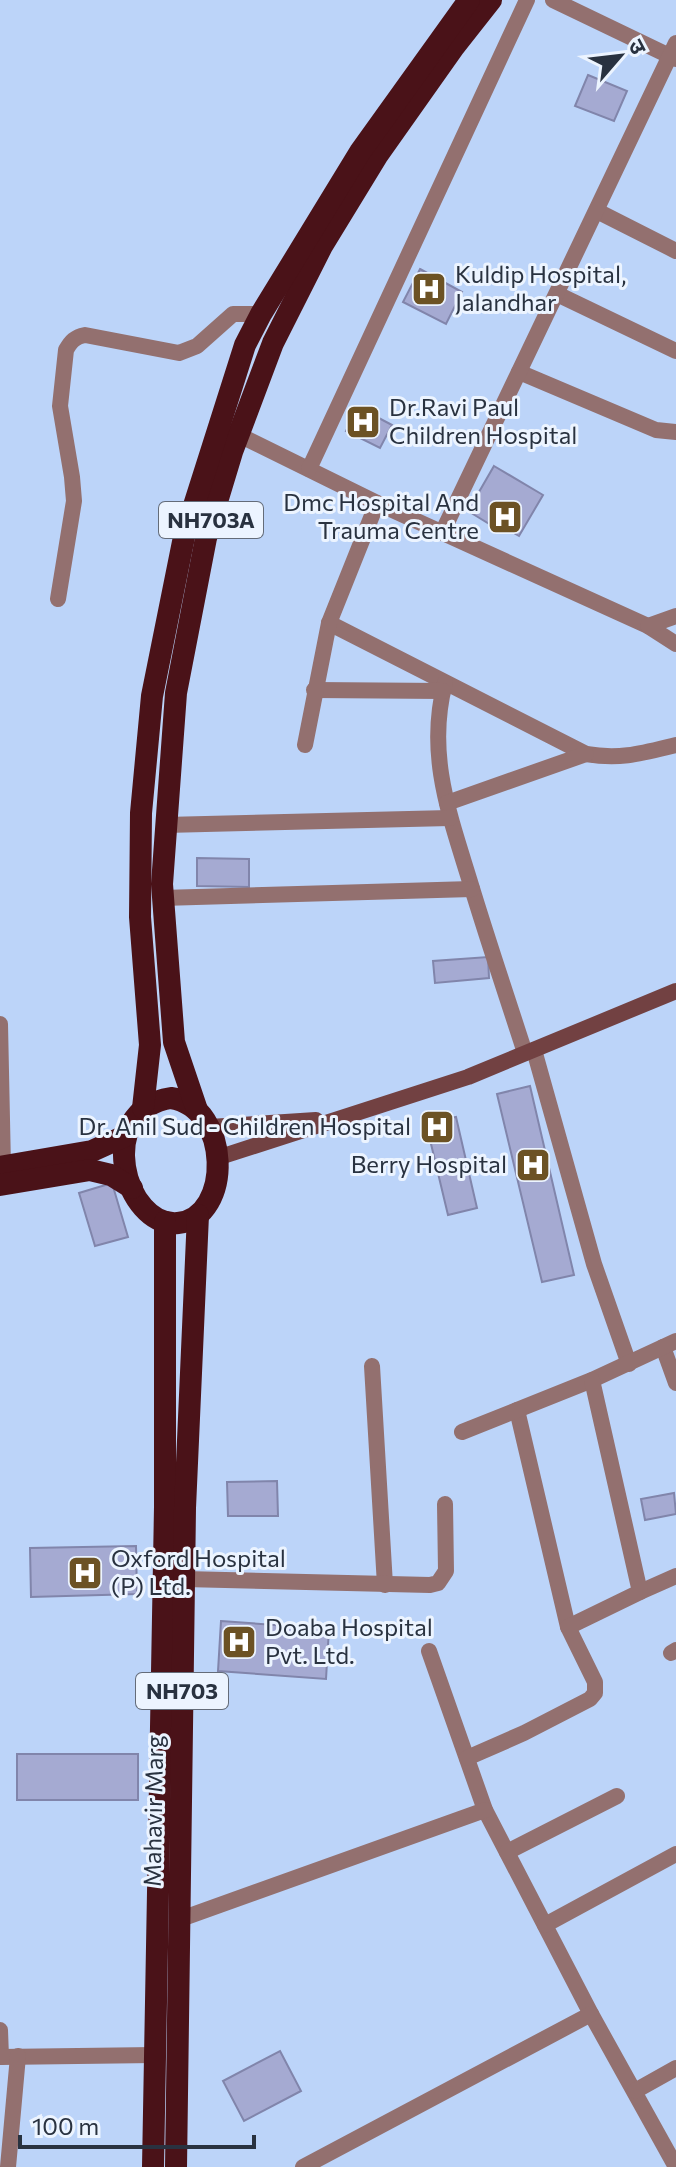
<svg xmlns="http://www.w3.org/2000/svg" width="676" height="2167" viewBox="0 0 676 2167" font-family="Commissioner,'Noto Sans Devanagari',sans-serif">
<rect width="100%" height="100%" fill="#bcd4f9"/>
<g fill="#a5aad2" stroke="#8185ab" stroke-width="2">
<path d="M 588,75 L 627,91 L 614,121 L 575,106 Z"/>
<path d="M 420,269 L 462,292 L 446,324 L 403,302 Z"/>
<path d="M 358,407 L 392,425 L 380,448 L 346,431 Z"/>
<path d="M 494,466 L 543,495 L 519,536 L 498,524 L 496,528 L 468,511 Z"/>
<path d="M 197,858 L 249,859 L 249,887 L 197,886 Z"/>
<path d="M 488,957 L 489,978 L 435,983 L 433,961 Z"/>
<path d="M 530,1086 L 574,1275 L 542,1282 L 497,1094 Z"/>
<path d="M 456,1117 L 477,1208 L 448,1215 L 426,1123 Z"/>
<path d="M 112,1183 L 128,1237 L 95,1246 L 79,1193 Z"/>
<path d="M 277,1481 L 278,1516 L 228,1516 L 227,1482 Z"/>
<path d="M 674,1493 L 676,1514 L 645,1520 L 641,1499 Z"/>
<path d="M 136,1546 L 137,1594 L 31,1597 L 30,1548 Z"/>
<path d="M 221,1621 L 329,1629 L 326,1679 L 218,1671 Z"/>
<rect x="17" y="1754" width="121" height="46"/>
<path d="M 280,2051 L 301,2091 L 244,2121 L 223,2081 Z"/>
</g>
<g fill="none" stroke-linecap="round" stroke-linejoin="round">
<g stroke="#93706f" stroke-width="16">
<path d="M 553,0 L 676,59"/>
<path d="M 597,211 L 676,251"/>
<path d="M 557,294 L 676,351"/>
<path d="M 519,372 L 656,430 L 676,432"/>
<path d="M 239,435 L 377,503 L 648,626 L 676,644"/>
<path d="M 309,469 L 527,0"/>
<path d="M 442,533 L 676,43"/>
<path d="M 58,599 L 74,501 L 72,477 L 60,406 L 66,350 C 71,341 75,337 85,335 L 179,353 L 197,346 L 233,314 L 261,314"/>
<path d="M 329,623 L 586,754 C 621,760 643,753 676,745"/>
<path d="M 648,626 L 676,616"/>
<path d="M 445,683 C 426,755 450,816 471,885 C 488,941 507,997 525,1053"/>
<path d="M 314,690 L 443,691"/>
<path d="M 305,745 L 329,623 L 377,503"/>
<path d="M 447,803 L 586,754"/>
<path d="M 165,825 L 450,818"/>
<path d="M 162,898 L 472,889"/>
<path d="M 534,1050 L 594,1264 L 629,1364"/>
<path d="M 663,1347 L 676,1383"/>
<path d="M 372,1366 L 385,1585"/>
<path d="M 517,1410 L 568,1627"/>
<path d="M 462,1432 L 592,1380 L 676,1341"/>
<path d="M 184,1579 L 430,1585 L 438,1583 L 446,1571 L 445,1504"/>
<path d="M 640,1592 L 676,1576"/>
<path d="M 429,1651 L 485,1810 L 591,2014 L 676,2167"/>
<path d="M 671,1653 L 676,1650"/>
<path d="M 467,1758 L 524,1733 L 590,1699 L 595,1693 L 595,1682 L 568,1627 L 640,1592 L 592,1380"/>
<path d="M 507,1852 L 617,1796"/>
<path d="M 178,1920 L 485,1810"/>
<path d="M 545,1925 L 676,1854"/>
<path d="M 0,2030 L 1,2057"/>
<path d="M 0,2057 L 155,2055"/>
<path d="M 635,2091 L 676,2068"/>
<path d="M 8,2167 L 18,2056"/>
<path d="M 303,2167 L 591,2014"/>
</g>
<path stroke="#93706f" stroke-width="16" d="M 0,1024 L 3,1167"/>
<g stroke="#724142" stroke-width="16">
<path d="M 210,1127 L 316,1120"/>
<path d="M 217,1158 L 468,1077 L 676,991"/>
</g>
<g stroke="#4a1218" stroke-width="22">
<path d="M 171,1098 C 231,1107 233,1217 178,1223 C 124,1228 93,1110 171,1098 Z"/>
<path d="M 196,1107 L 174,1042 L 162,884 L 176,693 L 206,538 L 232,452 L 273,343 L 322,246 L 377,156 L 454,47 L 491,0"/>
<path d="M 143,1108 L 150,1045 L 140,917 L 141,813 L 152,696 L 184,537 L 245,345 L 261,314 L 360,152 L 469,0"/>
<path d="M 0,1167 L 92,1151 L 125,1136"/>
<path d="M 0,1185 L 90,1170 L 111,1175 L 132,1188"/>
<path d="M 153,2167 L 165,1507 L 165,1222"/>
<path d="M 176,2167 L 185,1508 L 198,1215"/>
</g>
</g>
<defs>
<g id="hospital-square" transform="scale(1.8)"><rect x="-9" y="-9" width="18" height="18" rx="4" fill="#6c5224" stroke="#ecf4ff"/><path d="M-5-5h3v3.5h4V-5h3V5h-3V1.5h-4V5h-3Z" fill="#fff"/></g>
</defs>
<g fill-rule="evenodd">
<use href="#hospital-square" x="429" y="289"/>
<use href="#hospital-square" x="363" y="422"/>
<use href="#hospital-square" x="505" y="517"/>
<use href="#hospital-square" x="437" y="1127"/>
<use href="#hospital-square" x="533" y="1165"/>
<use href="#hospital-square" x="85" y="1573"/>
<use href="#hospital-square" x="239" y="1642"/>
</g>
<g text-anchor="middle" stroke-width="6" stroke-linejoin="round" paint-order="stroke">
<g fill="#ecf4ff" stroke="#646c79" stroke-width="2">
<rect x="159" y="502" width="104" height="36" rx="6"/>
<rect x="136" y="1673" width="92" height="36" rx="6"/>
</g>
<g font-size="22" font-weight="bold" fill="#293240">
<text x="211" y="528">NH703A</text>
<text x="182" y="1699">NH703</text>
</g>
<g font-size="24" fill="#293240" stroke="#ecf4ff" text-anchor="start">
<text x="455" y="283">Kuldip Hospital,<tspan x="455" dy="28">Jalandhar</tspan></text>
<text x="389" y="416">Dr.Ravi Paul<tspan x="389" dy="28">Children Hospital</tspan></text>
<text x="479" y="511" text-anchor="end">Dmc Hospital And<tspan x="479" dy="28">Trauma Centre</tspan></text>
<text x="411" y="1135" text-anchor="end">Dr. Anil Sud - Children Hospital</text>
<text x="507" y="1173" text-anchor="end">Berry Hospital</text>
<text x="111" y="1567">Oxford Hospital<tspan x="111" dy="28">(P) Ltd.</tspan></text>
<text x="265" y="1636">Doaba Hospital<tspan x="265" dy="28">Pvt. Ltd.</tspan></text>
</g>
<g font-size="24" fill="#293240" stroke="#ecf4ff">
<text transform="translate(154 1811) rotate(-89)" y="8">Mahavir Marg</text>
</g>
</g>
<g transform="translate(620 56) rotate(62)" stroke="#ecf4ff" stroke-width="6" paint-order="stroke">
<path d="M0-6L14 30L0 20L-14 30Z" fill="#293240"/>
<text y="-12" font-size="22" font-weight="bold" text-anchor="middle" fill="#293240">उ</text>
</g>
<path d="M20 2135v12h234v-12" fill="none" stroke="#293240" stroke-width="4"/>
<text x="32" y="2135" font-size="24" fill="#293240" stroke="#ecf4ff" stroke-width="6" paint-order="stroke">100 m</text>
</svg>
